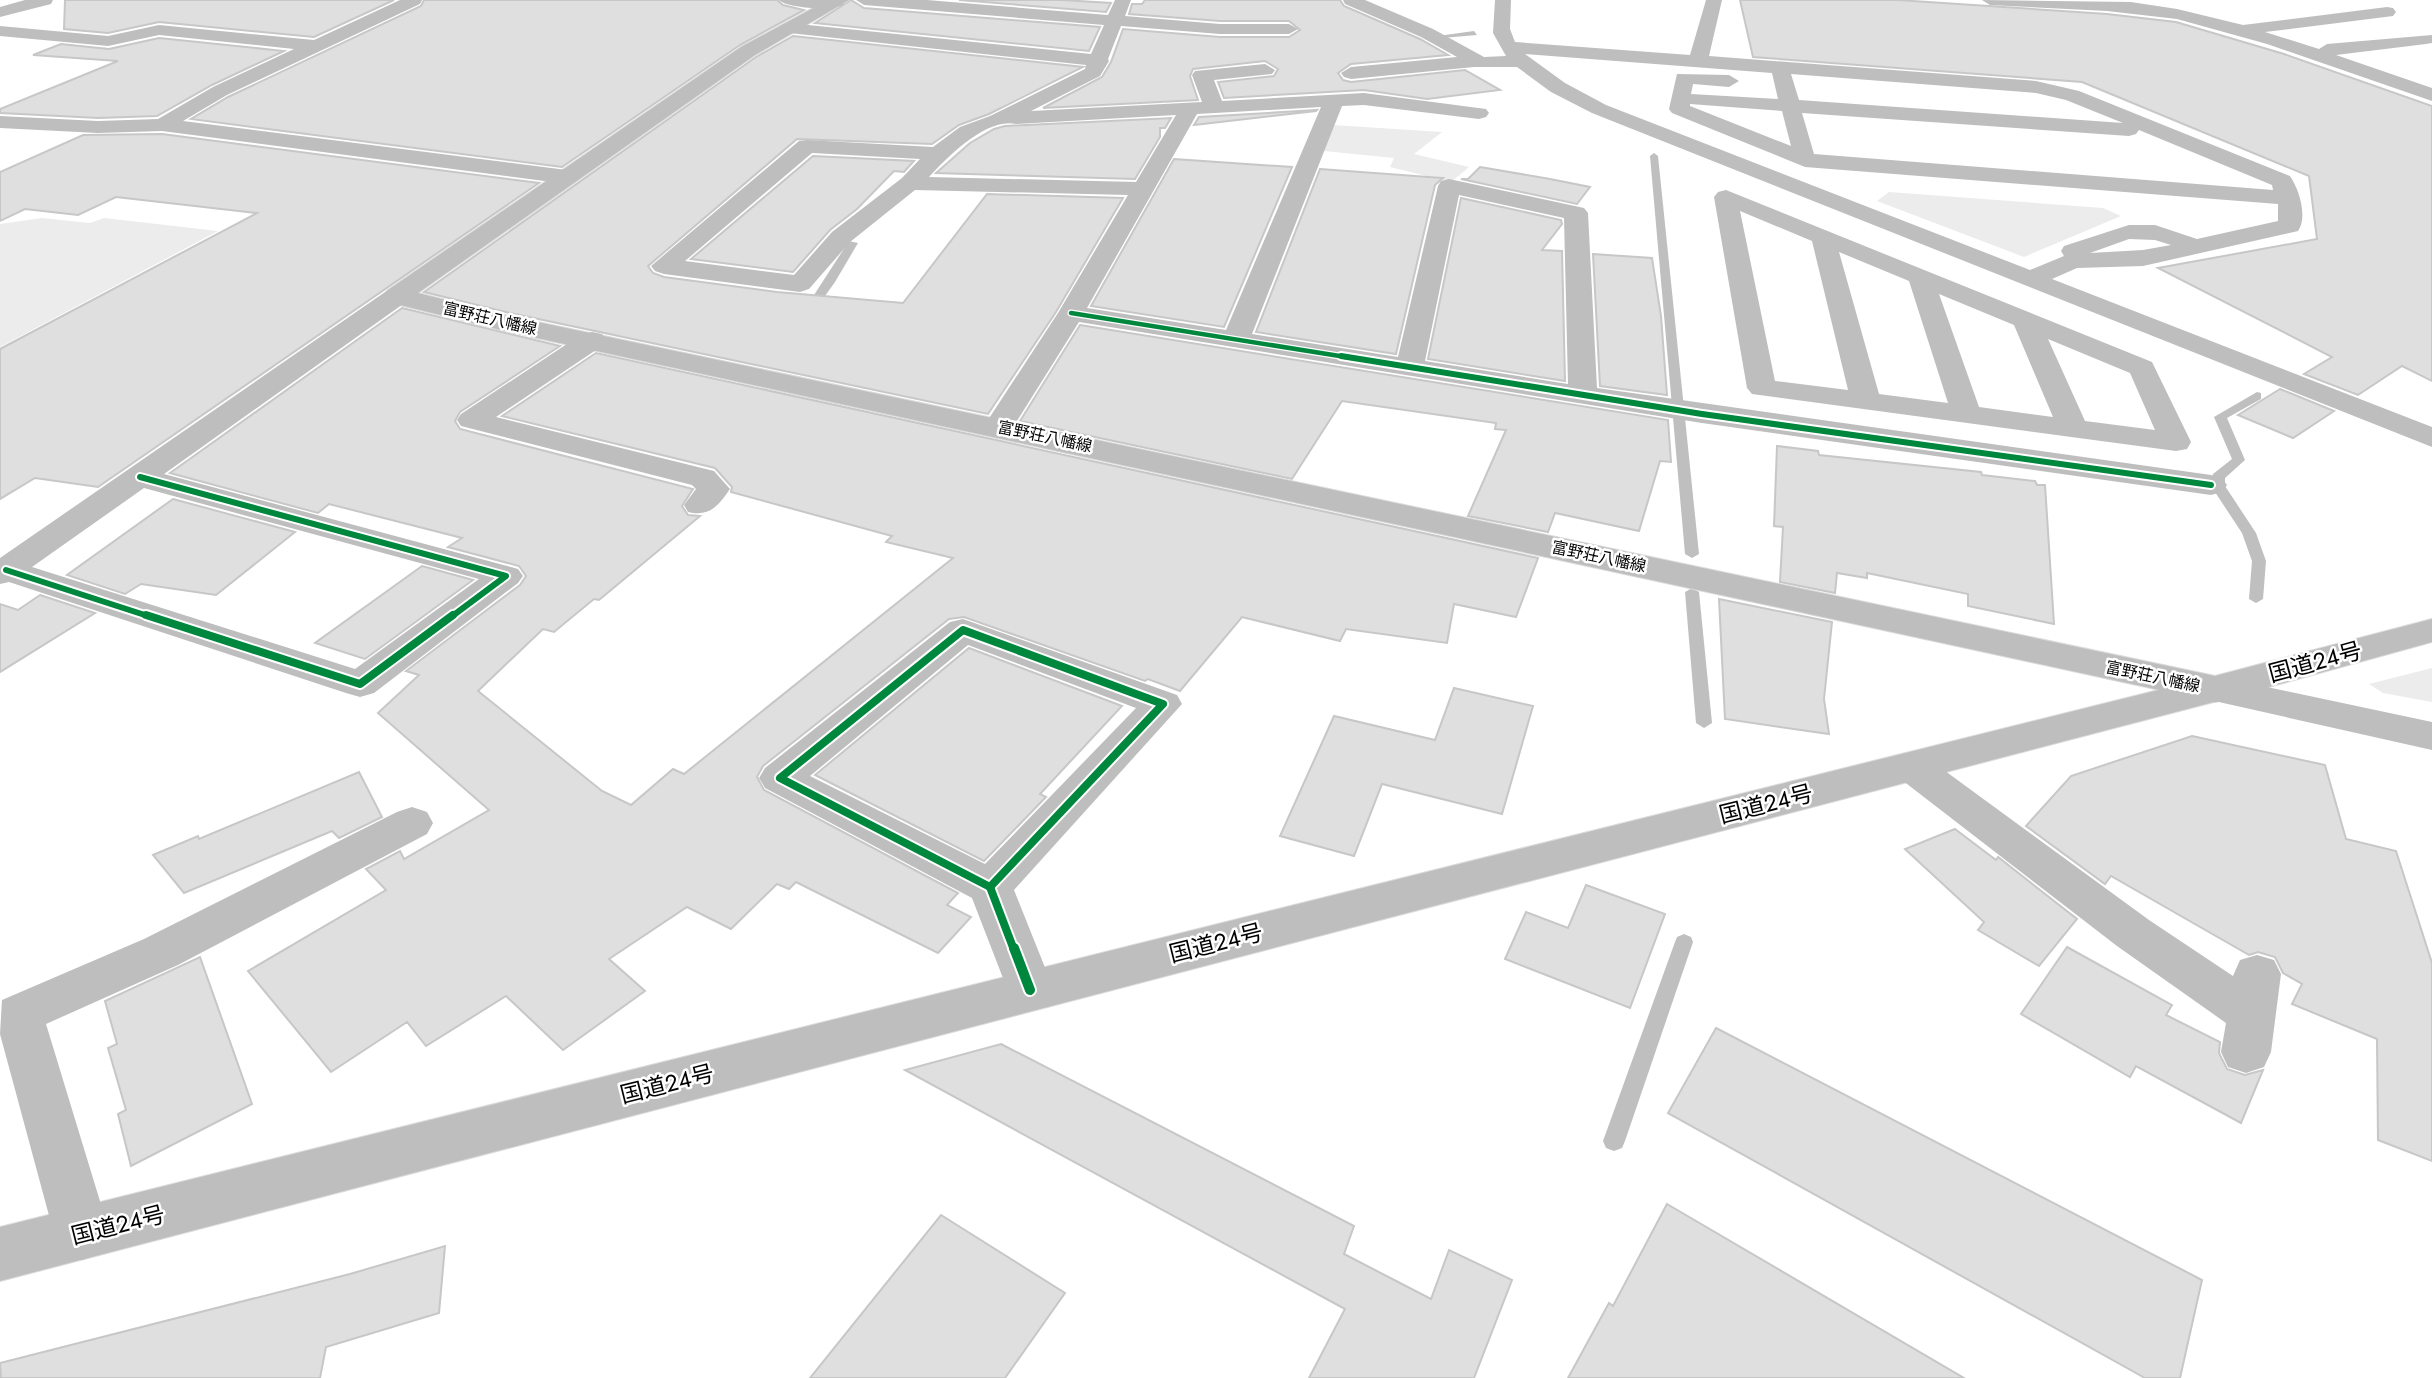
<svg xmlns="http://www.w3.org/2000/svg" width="2432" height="1378" viewBox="0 0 2432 1378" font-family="Jost,'Noto Sans JP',sans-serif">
<rect width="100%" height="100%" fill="#fff"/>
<g fill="#ececec">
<path d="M 1333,125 L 1442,132 L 1414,154 L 1469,167 L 1451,182 L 1390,167 L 1394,158 L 1324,151 Z"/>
<path d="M 1889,192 L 2103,208 L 2121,216 L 2024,257 L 1877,201 Z"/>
<path d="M 42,218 L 90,223 L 104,218 L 218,231 L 0,347 L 0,224 Z"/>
<path d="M 2432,668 L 2432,702 L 2383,693 L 2369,684 Z"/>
</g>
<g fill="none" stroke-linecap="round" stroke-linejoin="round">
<g fill="#bfbfbf" fill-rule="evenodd">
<path d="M 1474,31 L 1477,35 L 1442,38 L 1438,36 Z"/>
<path d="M 1654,153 L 1658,156 L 1699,554 L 1692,558 L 1685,554 L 1650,156 Z"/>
<path d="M 849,241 L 858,243 L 835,282 L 812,314 L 804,314 L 803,312 Z"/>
<path d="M 2257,392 L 2261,393 L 2261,399 L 2227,418 L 2245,460 L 2225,478 L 2225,486 L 2256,533 L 2266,561 L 2263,599 L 2256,603 L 2249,599 L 2252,561 L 2242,533 L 2211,486 L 2213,474 L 2232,459 L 2214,417 Z"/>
<path d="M 1692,588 L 1699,592 L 1712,723 L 1704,728 L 1696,723 L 1685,592 Z"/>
<path d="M 1684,934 L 1691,937 L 1693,942 L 1625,1141 L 1622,1148 L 1614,1151 L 1606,1148 L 1603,1141 L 1675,942 L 1677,937 Z"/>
</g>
</g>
<g fill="#dfdfdf" stroke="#c7c7c7" stroke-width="2">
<path d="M 65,0 L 394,0 L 314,37 L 159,22 L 108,33 L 64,29 Z"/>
<path d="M 424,0 L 777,0 L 783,5 L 804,10 L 740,45 L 562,167 L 191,119 L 228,97 L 421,6 Z"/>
<path d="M 851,0 L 864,8 L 1100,27 L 1089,51 L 815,23 Z"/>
<path d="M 959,0 L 1062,0 L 1111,3 L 1106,12 Z"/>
<path d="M 1145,0 L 1340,0 L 1344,6 L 1420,39 L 1448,55 L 1351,64 L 1338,73 L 1343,80 L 1351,82 L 1465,70 L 1500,90 L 1427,99 L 1364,90 L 1224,98 L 1218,82 L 1274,76 L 1278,69 L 1265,61 L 1193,69 L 1190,76 L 1198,100 L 1043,108 L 1102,77 L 1111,62 L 1123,29 L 1220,37 L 1289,37 L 1300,30 L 1289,21 L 1220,21 L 1129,14 L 1132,4 L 1142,4 Z"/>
<path d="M 1740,0 L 1898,0 L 2107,14 L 2176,22 L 2284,54 L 2432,106 L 2432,381 L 2402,366 L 2358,395 L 2304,374 L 2332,357 L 2158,268 L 2317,239 L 2309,176 L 2082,82 L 1753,57 Z"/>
<path d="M 793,36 L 1083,67 L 989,114 L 959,125 L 932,144 L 797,139 L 648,266 L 653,273 L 664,277 L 777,292 L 903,303 L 987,194 L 1123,198 L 1056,312 L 988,414 L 510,313 L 424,292 L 756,57 Z"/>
<path d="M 159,38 L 284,51 L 212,85 L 157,116 L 98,118 L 0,113 L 0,109 L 118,61 L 33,55 L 61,44 L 109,49 Z"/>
<path d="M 1317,110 L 1316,111 L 1194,125 L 1199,117 Z"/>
<path d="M 1171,118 L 1165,128 L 1160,128 L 1160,137 L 1135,179 L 936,173 L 970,143 L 994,129 L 1005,126 Z"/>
<path d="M 162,134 L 539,183 L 98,487 L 35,478 L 0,499 L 0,349 L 257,213 L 116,197 L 78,215 L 25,209 L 0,221 L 0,172 L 83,135 Z"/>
<path d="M 813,156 L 914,161 L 904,172 L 894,171 L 857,209 L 830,230 L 793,272 L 691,259 Z"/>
<path d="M 1174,159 L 1292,167 L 1224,327 L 1091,306 Z"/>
<path d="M 1480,167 L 1550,179 L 1590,187 L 1577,204 L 1461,179 L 1468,179 Z"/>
<path d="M 1320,169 L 1443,178 L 1435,185 L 1396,354 L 1256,332 Z"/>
<path d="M 1461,198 L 1561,220 L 1562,224 L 1542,250 L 1562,251 L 1565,381 L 1428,359 Z"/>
<path d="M 1593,254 L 1652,258 L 1661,316 L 1667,395 L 1600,386 Z"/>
<path d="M 402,308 L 560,346 L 460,412 L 455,421 L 460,429 L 693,489 L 682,506 L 688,515 L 700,516 L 599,600 L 594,599 L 554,632 L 543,629 L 478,691 L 602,791 L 631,805 L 673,769 L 684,774 L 953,558 L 886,542 L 892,536 L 731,492 L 732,487 L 715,468 L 502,416 L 596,353 L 1538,558 L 1516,617 L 1454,604 L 1447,643 L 1346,629 L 1340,641 L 1242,617 L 1180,691 L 1148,679 L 1145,681 L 964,617 L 949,619 L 763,766 L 757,777 L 764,790 L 958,893 L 947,905 L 971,917 L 938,953 L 796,882 L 789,889 L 777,884 L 731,929 L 687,907 L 609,959 L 645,991 L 563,1050 L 506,996 L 426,1046 L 407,1022 L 331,1072 L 248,971 L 386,890 L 366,869 L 400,851 L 404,859 L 489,810 L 378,713 L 419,675 L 406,671 L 520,585 L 526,576 L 519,566 L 448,547 L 462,538 L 329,504 L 318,513 L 170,473 Z"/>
<path d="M 1080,325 L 1668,420 L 1671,462 L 1660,461 L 1639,531 L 1555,513 L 1548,532 L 1468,516 L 1506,430 L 1495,429 L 1496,423 L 1342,401 L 1292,479 L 1020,421 Z"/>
<path d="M 2280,389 L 2334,411 L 2293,438 L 2238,415 Z"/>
<path d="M 1777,446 L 1818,451 L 1819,455 L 1981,472 L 1982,475 L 2035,481 L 2037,485 L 2045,485 L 2054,624 L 1968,606 L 1968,594 L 1867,573 L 1867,578 L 1837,573 L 1835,593 L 1780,582 L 1783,527 L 1774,526 Z"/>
<path d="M 173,499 L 295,532 L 216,595 L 141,584 L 125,594 L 67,575 Z"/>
<path d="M 422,566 L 473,580 L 365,659 L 315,643 Z"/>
<path d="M 40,595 L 95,613 L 0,672 L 0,604 L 18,610 Z"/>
<path d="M 1719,599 L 1832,622 L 1824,699 L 1829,734 L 1725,719 Z"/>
<path d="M 969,648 L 1122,706 L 1040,794 L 1046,797 L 984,861 L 815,775 Z"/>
<path d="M 1454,688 L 1533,706 L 1502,814 L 1382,784 L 1354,856 L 1280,836 L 1334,716 L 1435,740 Z"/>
<path d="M 2192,736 L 2325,765 L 2346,839 L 2396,851 L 2432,963 L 2432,1161 L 2378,1140 L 2377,1039 L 2292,1004 L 2302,984 L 2283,973 L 2275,957 L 2258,952 L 2249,955 L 2111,876 L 2105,884 L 2026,826 L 2071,776 Z"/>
<path d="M 359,772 L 382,817 L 339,838 L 332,831 L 184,893 L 153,855 L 198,836 L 199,839 Z"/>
<path d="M 1955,829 L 1996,860 L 1998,857 L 2077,919 L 2039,966 L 1978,930 L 1984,922 L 1905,849 Z"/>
<path d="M 1586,885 L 1665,914 L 1630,1008 L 1505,959 L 1526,912 L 1568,928 Z"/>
<path d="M 2067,947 L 2172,1005 L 2166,1015 L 2220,1042 L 2219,1053 L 2227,1069 L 2245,1075 L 2263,1070 L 2241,1123 L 2136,1066 L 2130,1077 L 2021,1014 Z"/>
<path d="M 200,957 L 252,1104 L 131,1166 L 118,1114 L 126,1110 L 108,1048 L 117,1044 L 105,1001 Z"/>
<path d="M 1716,1028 L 2202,1280 L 2180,1378 L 2145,1378 L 1668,1113 Z"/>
<path d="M 1001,1044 L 1354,1226 L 1344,1254 L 1431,1299 L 1449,1250 L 1512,1280 L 1474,1378 L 1309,1378 L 1345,1309 L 905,1070 Z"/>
<path d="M 1667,1204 L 1964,1378 L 1568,1378 L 1609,1303 L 1613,1306 Z"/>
<path d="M 941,1215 L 1065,1293 L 1005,1378 L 810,1378 Z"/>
<path d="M 445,1246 L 439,1313 L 326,1347 L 320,1378 L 1,1378 L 0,1363 L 350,1274 Z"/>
</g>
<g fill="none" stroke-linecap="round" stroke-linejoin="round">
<g stroke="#dbdbdb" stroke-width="2">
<path id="major" d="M 828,0 L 849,0 L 755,55 L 418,293 L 509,316 L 2215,676 L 2229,680 L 2234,689 L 2229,698 L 2215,702 L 509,332 L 388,302 L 384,296 L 388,290 L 741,47 Z"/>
</g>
<g stroke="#dbdbdb" stroke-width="2">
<path id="highway" d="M 2432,619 L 2432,642 L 2229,698 L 0,1281 L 0,1227 L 2215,676 Z"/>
</g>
<g fill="#bebebe" fill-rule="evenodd">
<path d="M 25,0 L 53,0 L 51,4 L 0,17 L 0,7 Z"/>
<path d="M 400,0 L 422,0 L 420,4 L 227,95 L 183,121 L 567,170 L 575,172 L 578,177 L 575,182 L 567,184 L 162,131 L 98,133 L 0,128 L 0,116 L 98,121 L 158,119 L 213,87 L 294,49 L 159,35 L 108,46 L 0,36 L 0,26 L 108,36 L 159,25 L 314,40 Z"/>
<path d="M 779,0 L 840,0 L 844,4 C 836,12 786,8 779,0 Z"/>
<path d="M 856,0 L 927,0 L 1108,15 L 1115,0 L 1131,0 L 1125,16 L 1220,24 L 1289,24 L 1298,29 L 1289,34 L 1220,34 L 1121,26 L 1108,59 L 1109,61 L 1100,76 L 1031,111 L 1202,102 L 1192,75 L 1195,71 L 1265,64 L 1275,70 L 1272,74 L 1214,80 L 1222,101 L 1364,93 L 1486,109 L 1489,113 L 1486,117 L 1479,119 L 1364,105 L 1342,106 L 1252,334 L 1398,357 L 1438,186 L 1441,181 L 1449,179 L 1584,208 L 1588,213 L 1597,388 L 2211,475 L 2222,478 L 2227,485 L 2222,492 L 2211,495 L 1702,423 L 1079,322 L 1010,432 L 999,435 L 988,432 L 984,426 L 1058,313 L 1128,195 L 915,190 L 850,242 L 809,289 L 800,292 L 664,274 L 655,271 L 651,266 L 799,141 L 807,140 L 933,147 L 960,127 L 990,116 L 1085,69 L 1086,65 L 789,33 L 783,32 L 780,28 L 783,24 L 789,23 L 1091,54 L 1104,25 L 864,5 ZM 1321,107 L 1226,330 L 1087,308 L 1197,114 ZM 1176,115 L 1136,182 L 929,177 C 947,157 987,117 1016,124 ZM 812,153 L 920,159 L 902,178 L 832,232 L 794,275 L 685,261 ZM 1459,195 L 1564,218 L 1568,384 L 1425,361 Z"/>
<path d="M 1343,0 L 1365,0 L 1433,29 L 1484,57 L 1506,56 L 1493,33 L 1495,0 L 1511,0 L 1510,29 L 1515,42 L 1690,55 L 1706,0 L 1722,0 L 1709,56 L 2036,81 L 2079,91 L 2290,176 C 2299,189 2308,217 2298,231 L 2143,266 L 2077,268 L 2052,279 L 2432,427 L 2432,447 L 1592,113 L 1551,92 L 1517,67 L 1474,67 L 1351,79 L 1344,77 L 1341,73 L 1351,67 L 1457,57 L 1421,37 L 1345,4 ZM 1525,54 L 1772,73 L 1778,99 L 1691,94 L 1693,84 L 1729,87 L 1739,81 L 1729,75 L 1677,74 L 1669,109 L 1672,113 L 1805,167 L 2278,204 L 2278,221 L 2197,239 L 2155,225 L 2129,225 L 2064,246 L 2061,251 L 2064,256 L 2030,270 L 1606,105 L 1565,83 ZM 1791,74 L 2036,93 L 2066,100 L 2123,123 L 1799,100 ZM 1690,104 L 1782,111 L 1791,146 L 1690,106 ZM 1802,113 L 2129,136 L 2136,134 L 2139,130 L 2272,185 L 2273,190 L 1814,154 ZM 2129,239 L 2155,240 L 2171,245 L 2143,250 L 2090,253 Z"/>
<path d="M 1982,0 L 2131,2 L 2177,9 L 2243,25 L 2387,7 L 2393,8 L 2396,12 L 2393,16 L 2265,32 L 2319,49 L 2327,44 L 2432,35 L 2432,43 L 2426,44 L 2336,55 L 2432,88 L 2432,101 L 2267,44 L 2177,19 L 2107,11 L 1990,5 Z"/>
<path d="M 1726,190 L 2152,362 L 2191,442 L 2187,449 L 2176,451 L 1752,394 L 1747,388 L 1714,197 L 1718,192 ZM 1740,211 L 1812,241 L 1848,390 L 1775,381 ZM 1839,252 L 1909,281 L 1948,403 L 1879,394 ZM 1939,294 L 2014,325 L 2053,417 L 1979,407 ZM 2048,339 L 2130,373 L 2155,430 L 2085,421 Z"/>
<path d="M 397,288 L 406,290 L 410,296 L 406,302 L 164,474 L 518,569 L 523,576 L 518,583 L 374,693 L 360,697 L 346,693 L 9,582 L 0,584 L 0,558 L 388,290 ZM 144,488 L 479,579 L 355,669 L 32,567 Z"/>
<path d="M 592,332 L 602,334 L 606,340 L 602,346 L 496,417 L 714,471 L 730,489 C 718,506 710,517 688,512 L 684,505 L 696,489 L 692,485 L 461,426 L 457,420 L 461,414 L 582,334 Z"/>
<path d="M 963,619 L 1177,695 L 1182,704 L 1014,890 L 1054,990 L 1047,1004 L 1030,1010 L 1013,1004 L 972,898 L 765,788 L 759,778 L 765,768 L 950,622 ZM 968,645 L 1136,708 L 985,864 L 810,776 Z"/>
<path d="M 2215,676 L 2432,722 L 2432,750 L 2201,698 L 2196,689 L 2201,680 Z"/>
<path d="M 1912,753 L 1926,757 L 2149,920 L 2233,976 L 2240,960 L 2257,955 L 2274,960 L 2281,974 L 2271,1052 L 2264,1067 L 2246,1073 L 2228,1067 L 2221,1052 L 2226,1023 L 2117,946 L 1898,777 L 1892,767 L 1898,757 Z"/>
<path d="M 412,807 L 427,812 L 433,823 L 427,834 L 178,965 L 46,1024 L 110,1234 L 102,1253 L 82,1260 L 62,1253 L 54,1234 L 0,1034 L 2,1000 L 144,939 L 397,812 Z"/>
</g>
<use href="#major" fill="#bebebe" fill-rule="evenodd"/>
<use href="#highway" fill="#bebebe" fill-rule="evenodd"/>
<g stroke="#fff" stroke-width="7">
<path id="cycleway-far3" d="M 1071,313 L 1352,358"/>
</g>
<g stroke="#fff" stroke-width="10">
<g id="cycleway-far2">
<path d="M 1341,356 L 1702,414 L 2211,485"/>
<path d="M 140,477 L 506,576 L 451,617"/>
<path d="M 6,570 L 151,617"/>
</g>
</g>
<g stroke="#fff" stroke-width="12">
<g id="cycleway-far1">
<path d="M 146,615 L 360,684 L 453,615"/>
<path d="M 963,630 L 1163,704 L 990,887 L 780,778 Z"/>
<path d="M 990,887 L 1014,950"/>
</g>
</g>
<g stroke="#fff" stroke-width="14">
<path id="cycleway" d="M 1014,948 L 1030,990"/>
</g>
<use href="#cycleway-far3" stroke="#00873e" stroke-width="4.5"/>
<use href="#cycleway-far2" stroke="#00873e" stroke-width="6"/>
<use href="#cycleway-far1" stroke="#00873e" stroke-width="8"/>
<use href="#cycleway" stroke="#00873e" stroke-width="10"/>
</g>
<g text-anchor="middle" stroke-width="5" stroke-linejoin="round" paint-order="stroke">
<g font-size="16" fill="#000" stroke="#fff">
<text transform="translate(490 318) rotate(13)" y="6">富野荘八幡線</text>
<text transform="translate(1045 436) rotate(12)" y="6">富野荘八幡線</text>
<text transform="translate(1599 556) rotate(12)" y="6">富野荘八幡線</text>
<text transform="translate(2153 676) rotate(12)" y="6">富野荘八幡線</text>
</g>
<g font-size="23" fill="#000" stroke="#fff">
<text transform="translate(2315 662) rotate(-15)" y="8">国道24号</text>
<text transform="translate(1766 804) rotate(-14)" y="8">国道24号</text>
<text transform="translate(1216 943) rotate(-14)" y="8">国道24号</text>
<text transform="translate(667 1084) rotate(-14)" y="8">国道24号</text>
<text transform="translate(118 1225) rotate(-14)" y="8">国道24号</text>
</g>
</g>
</svg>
